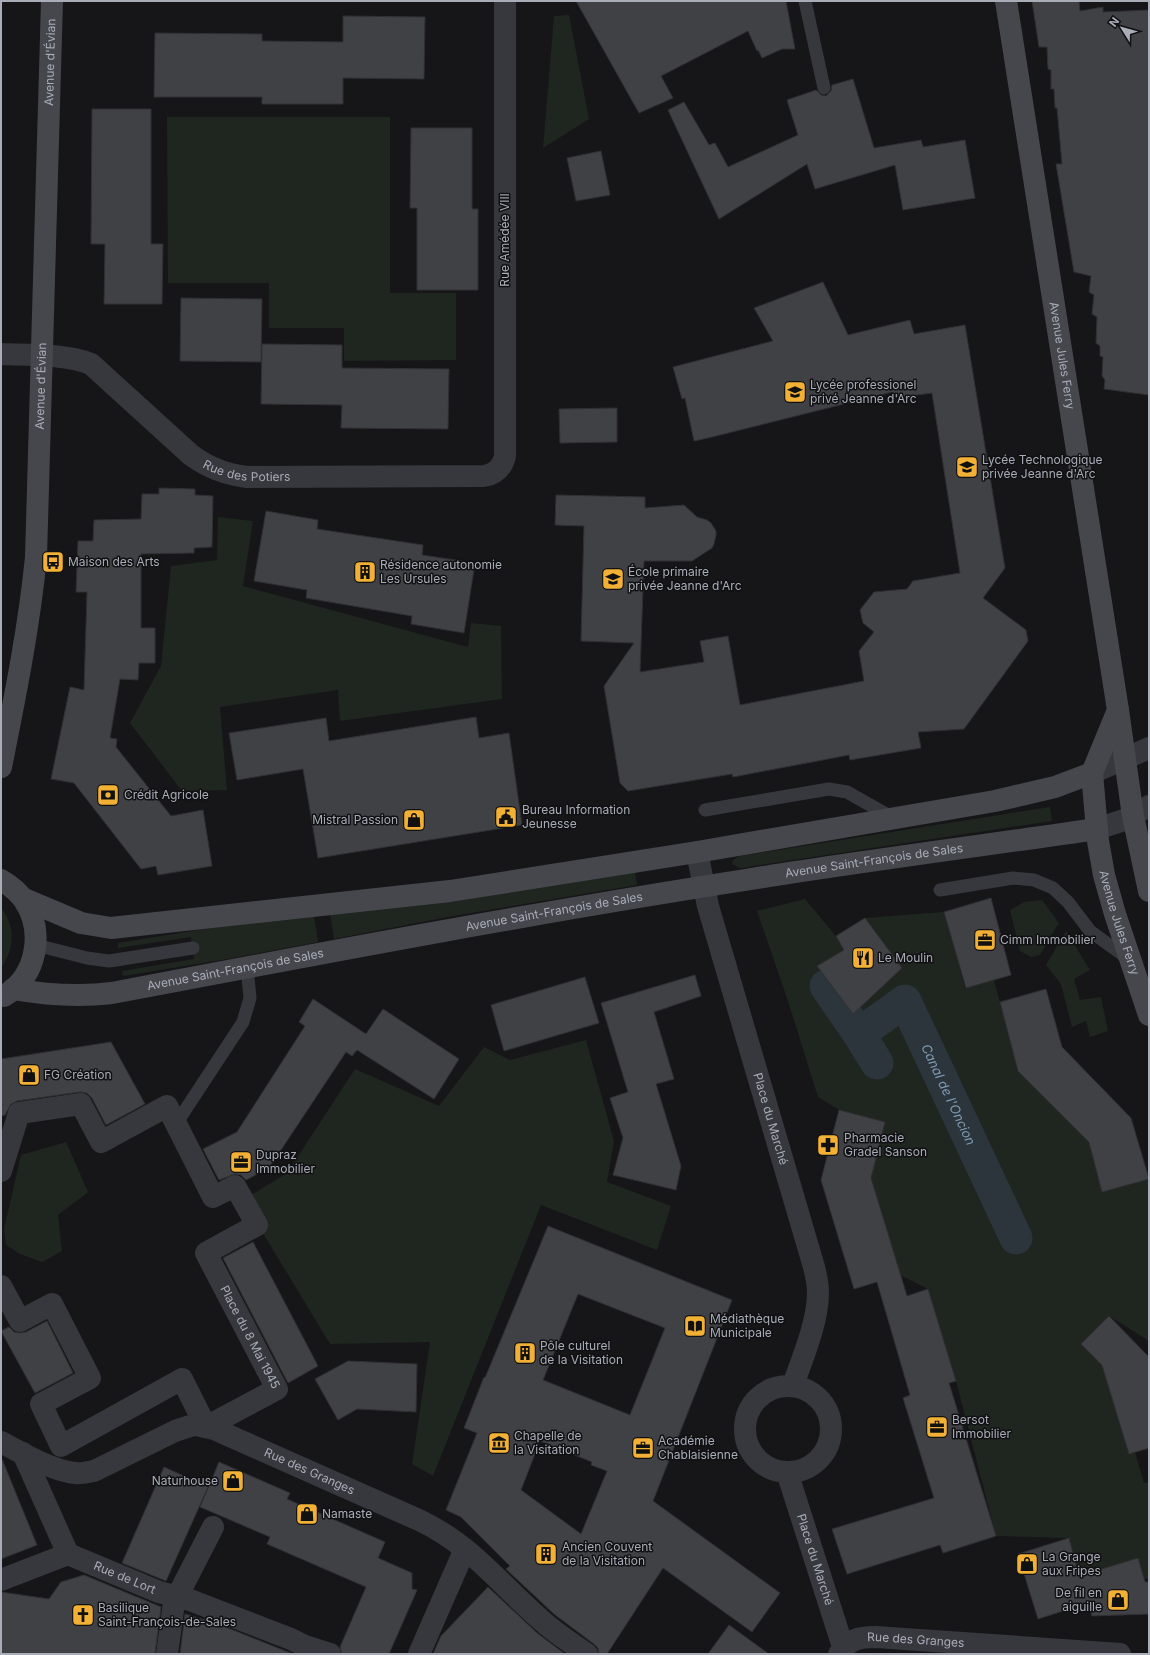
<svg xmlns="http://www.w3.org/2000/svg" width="1150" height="1655" viewBox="0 0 1150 1655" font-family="Inter,sans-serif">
<rect width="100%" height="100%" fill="#161618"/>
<g fill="#1e261f">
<path d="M 569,15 L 589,119 L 543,148 L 554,16 Z"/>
<path d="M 167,117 L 390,117 L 390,293 L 456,293 L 456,360 L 344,361 L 344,328 L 269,328 L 269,283 L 168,283 Z"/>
<path d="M 218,517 L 253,521 L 243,586 L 468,647 L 471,623 L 501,626 L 502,699 L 340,721 L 338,690 L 220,707 L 227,790 L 182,791 L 130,723 L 161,666 L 171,566 L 217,560 Z"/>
<path d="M 1050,807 L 1052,821 L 740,868 L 732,864 L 733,860 L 740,856 Z"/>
<path d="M 635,872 L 637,885 L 453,916 L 334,939 L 330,914 Z"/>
<path d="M 805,899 L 836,936 L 844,950 L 817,966 L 854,1013 L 902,968 L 865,918 L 944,912 L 965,988 L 994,980 L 1018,1071 L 1089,1142 L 1102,1191 L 1149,1179 L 1149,1341 L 1109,1316 L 1081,1344 L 1115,1377 L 1107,1380 L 1129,1454 L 1135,1452 L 1144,1483 L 1149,1482 L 1149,1579 L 1080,1576 L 1068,1538 L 996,1536 L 956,1381 L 928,1289 L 900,1275 L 871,1178 L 884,1122 L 839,1110 L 818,1097 L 788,1001 L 757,911 Z"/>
<path d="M 1042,900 L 1059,923 L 1040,955 L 1031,957 L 1020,951 L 1010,910 L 1024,902 Z"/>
<path d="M 1,908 C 16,927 15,948 1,968 Z"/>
<path d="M 314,916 L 318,942 L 222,960 L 123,976 L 122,971 L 194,959 L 191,937 L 118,948 L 118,943 L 217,927 Z"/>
<path d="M 1066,931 L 1090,970 L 1074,979 L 1080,1000 L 1101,997 L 1108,1031 L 1090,1037 L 1086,1021 L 1072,1027 L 1061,984 L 1046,965 Z"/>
<path d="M 586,1040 L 614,1141 L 607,1182 L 671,1206 L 657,1250 L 541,1205 L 433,1476 L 412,1464 L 430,1342 L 330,1344 L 243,1200 L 287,1173 L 355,1069 L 439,1106 L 484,1047 L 510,1060 Z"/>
<path d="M 66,1142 L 88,1192 L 58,1215 L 62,1251 L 42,1262 L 20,1254 L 6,1245 L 4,1229 L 21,1155 Z"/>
</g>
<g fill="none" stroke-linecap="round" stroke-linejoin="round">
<g stroke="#2c353c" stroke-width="33">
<path id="s1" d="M 826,986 L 859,1034 L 905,1001 L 1016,1238"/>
<path d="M 859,1034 L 877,1063"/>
</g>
</g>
<g fill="#404145" stroke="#303034" fill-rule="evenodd">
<path d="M 576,1 L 786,1 L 795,49 L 782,49 L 762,58 L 758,50 L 757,51 L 748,31 L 661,76 L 673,98 L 639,113 Z"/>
<path d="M 1032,1 L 1079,1 L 1080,11 L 1103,7 L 1103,12 L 1149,10 L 1149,395 L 1104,389 L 1105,380 L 1102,376 L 1103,357 L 1100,356 L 1100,346 L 1096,343 L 1097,317 L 1092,314 L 1094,295 L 1089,292 L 1091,276 L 1074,272 L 1056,164 L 1062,164 L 1057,108 L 1055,108 L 1054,89 L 1051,89 L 1051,70 L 1048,69 L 1047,47 L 1039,47 Z"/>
<path d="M 343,16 L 425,17 L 424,79 L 343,78 L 343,104 L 262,104 L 262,97 L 154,97 L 155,33 L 262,34 L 262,41 L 343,42 Z"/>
<path d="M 853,79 L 874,148 L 921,140 L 923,147 L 965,140 L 975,198 L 903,210 L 895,165 L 815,189 L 807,164 L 719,219 L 668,110 L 684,102 L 709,145 L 715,143 L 728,167 L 798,135 L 787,100 L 816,90 L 821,95 L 826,96 L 831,91 L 832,85 Z"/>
<path d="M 92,109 L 151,109 L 151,244 L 163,244 L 162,304 L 104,304 L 105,244 L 91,244 Z"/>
<path d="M 411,128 L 472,128 L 472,209 L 478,209 L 478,290 L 417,290 L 417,208 L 410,208 Z"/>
<path d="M 601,151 L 610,195 L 576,201 L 567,158 Z"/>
<path d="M 823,282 L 848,335 L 910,320 L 914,334 L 965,325 L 1005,568 L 983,598 L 1026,630 L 1028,641 L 964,729 L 918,732 L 921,748 L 850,760 L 849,755 L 733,777 L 732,774 L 628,791 L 620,783 L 604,686 L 634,643 L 581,641 L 584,526 L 555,525 L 556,495 L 645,497 L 645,508 L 684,505 L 697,517 L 707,520 L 711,523 L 716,531 L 716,535 L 714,544 L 712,548 L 692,561 L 644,561 L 640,672 L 704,662 L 700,641 L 728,636 L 740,705 L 864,681 L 859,651 L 874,632 L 863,623 L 860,610 L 874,592 L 907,589 L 913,581 L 960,573 L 932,393 L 894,398 L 892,392 L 708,438 L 694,441 L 685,398 L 682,399 L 673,367 L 773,341 L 754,308 Z"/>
<path d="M 181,298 L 262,299 L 261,362 L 180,361 Z"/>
<path d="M 262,344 L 342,345 L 342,368 L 449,369 L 448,429 L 341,428 L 342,405 L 261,404 Z"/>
<path d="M 617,408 L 617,442 L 560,443 L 559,409 Z"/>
<path d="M 159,488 L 195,489 L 195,495 L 213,496 L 212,547 L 194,548 L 194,553 L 141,554 L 141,628 L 155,628 L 155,663 L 139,663 L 138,680 L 120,679 L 110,738 L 117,739 L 116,747 L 171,816 L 203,810 L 212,866 L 158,875 L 156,866 L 141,869 L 74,783 L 51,779 L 70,687 L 84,690 L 87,592 L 76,592 L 78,541 L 93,541 L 94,520 L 141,519 L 142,494 L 159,494 Z"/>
<path d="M 266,511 L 318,520 L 317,529 L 423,545 L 422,555 L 475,563 L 464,633 L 411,624 L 412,616 L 306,598 L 307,590 L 254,581 Z"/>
<path d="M 476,717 L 479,738 L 509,733 L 522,825 L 318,858 L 303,769 L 237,780 L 229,733 L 326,718 L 329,741 Z"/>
<path d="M 991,898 L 1011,975 L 966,988 L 944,912 Z"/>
<path d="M 865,918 L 902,968 L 853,1014 L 817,966 L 844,950 L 836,936 Z"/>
<path d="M 695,975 L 701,996 L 654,1012 L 674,1079 L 656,1084 L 681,1166 L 676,1190 L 613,1175 L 623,1138 L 610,1098 L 628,1092 L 601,1003 Z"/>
<path d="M 585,977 L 599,1023 L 504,1051 L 491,1005 Z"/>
<path d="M 1046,989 L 1062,1047 L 1131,1118 L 1149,1179 L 1102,1192 L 1089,1142 L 1018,1071 L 1000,1002 Z"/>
<path d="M 313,999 L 366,1034 L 383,1009 L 459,1059 L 434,1099 L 357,1050 L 352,1056 L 346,1052 L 269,1168 L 246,1180 L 241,1175 L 235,1174 L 219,1180 L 203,1149 L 237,1132 L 305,1026 L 299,1022 Z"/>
<path d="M 111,1042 L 145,1104 L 106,1125 L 92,1098 L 87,1093 L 80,1092 L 17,1101 L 11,1104 L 5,1115 L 1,1116 L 1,1059 Z"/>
<path d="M 839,1110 L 885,1122 L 871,1178 L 907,1296 L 928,1289 L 956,1381 L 949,1383 L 996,1536 L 943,1553 L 940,1545 L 847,1574 L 832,1529 L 934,1498 L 903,1398 L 910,1395 L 877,1282 L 854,1289 L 821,1180 Z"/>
<path d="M 548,1226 L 732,1300 L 653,1501 L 780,1593 L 752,1632 L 663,1568 L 607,1654 L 599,1654 L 598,1648 L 594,1644 L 554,1614 L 506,1569 L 510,1566 L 461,1517 L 446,1510 L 477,1433 L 464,1428 L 484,1377 L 485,1378 ZM 578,1294 L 665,1328 L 630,1415 L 543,1380 ZM 540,1441 L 592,1462 L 591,1465 L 607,1471 L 581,1534 L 521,1490 Z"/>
<path d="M 253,1242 L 318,1366 L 288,1383 L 223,1258 Z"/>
<path d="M 1109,1316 L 1149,1357 L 1149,1448 L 1129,1454 L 1102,1365 L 1081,1344 Z"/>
<path d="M 47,1321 L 73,1373 L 35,1393 L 1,1331 L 9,1327 L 14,1332 L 20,1333 L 26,1332 Z"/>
<path d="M 348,1361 L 417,1364 L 416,1412 L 357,1409 L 338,1420 L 315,1379 Z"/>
<path d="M 1,1459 L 2,1459 L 37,1545 L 1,1559 Z"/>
<path d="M 219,1462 L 290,1493 L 287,1499 L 385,1542 L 378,1558 L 412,1573 L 412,1589 L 417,1590 L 389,1654 L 342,1654 L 340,1647 L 366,1587 L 267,1544 L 270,1537 L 200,1507 Z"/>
<path d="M 164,1467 L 208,1487 L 166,1581 L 122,1563 Z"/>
<path d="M 1069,1538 L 1079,1576 L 1138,1558 L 1145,1582 L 1149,1582 L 1149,1614 L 1092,1616 L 1088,1603 L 1038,1619 L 1018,1554 Z"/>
<path d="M 84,1575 L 161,1607 L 155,1654 L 1,1654 L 1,1592 L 49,1599 L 61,1582 Z"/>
<path d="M 488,1587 L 537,1633 L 565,1654 L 433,1654 L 441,1636 Z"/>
<path d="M 185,1614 L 218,1624 L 293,1654 L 180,1654 Z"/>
<path d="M 729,1625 L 769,1654 L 708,1654 Z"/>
</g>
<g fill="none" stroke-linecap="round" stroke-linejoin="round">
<g stroke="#37383d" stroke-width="13">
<path d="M 805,1 L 824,88"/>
<path d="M 705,810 L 829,789 L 847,792 L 893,818"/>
<path d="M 940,890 L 1013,878 L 1034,880 L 1053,888 L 1068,902 L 1090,931 L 1130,960"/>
<path d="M 36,945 L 87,958 L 109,961 L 193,948"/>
<path d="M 176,1124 L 243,1022 L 250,998 L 247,967"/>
</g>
<g stroke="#37383d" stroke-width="22">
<path id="s2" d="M 1,354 C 28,355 67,354 91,364 L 191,455 C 209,468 225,474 247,477 L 484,476 C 496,474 502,468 505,456 L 505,1"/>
<path d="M 1092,773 L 1149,748"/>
<path d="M 1097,829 L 1124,820 L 1149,806"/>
<path id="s3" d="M 697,852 L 708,906 L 814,1267 C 816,1275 818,1284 818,1292 C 818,1322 803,1357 793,1385"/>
<path id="s4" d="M 1,1171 L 19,1113 L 81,1104 L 101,1142 L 167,1106 L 213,1197 L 235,1186 L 257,1225 L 206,1253 L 277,1389 L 206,1427 L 182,1379 L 61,1446 L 41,1404 L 90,1378 L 52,1304 L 20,1321 L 1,1286"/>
<circle cx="788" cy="1429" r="43"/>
<path id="s5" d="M 1,1442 C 21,1453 53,1471 75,1473 C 82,1474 88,1472 94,1471 L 175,1431 L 190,1426 L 196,1425 L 214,1429 L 419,1520 C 470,1544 499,1583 540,1619 C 554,1632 571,1643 587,1654"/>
<path id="s6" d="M 23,1453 L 68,1554 L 159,1592 L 190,1600 L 291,1639 L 305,1646 L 330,1654"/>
<path id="s7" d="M 787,1472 L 843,1647"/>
<path d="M 1,1580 L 68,1554"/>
<path d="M 167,1654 L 174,1603 L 213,1527"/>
<path d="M 419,1654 L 465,1549"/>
<path id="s8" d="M 839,1654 C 849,1639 859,1637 876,1637 L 1120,1654"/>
</g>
<g stroke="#45474d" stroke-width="22">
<path id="s9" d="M 1006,1 L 1118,710 L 1133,816 L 1149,891"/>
<path id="s10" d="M 1118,710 L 1092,773 L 1098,841 L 1104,875 L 1115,914 L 1149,1015"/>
<path id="s11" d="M 1,767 C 15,697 29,628 36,557 L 52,1"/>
<path d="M 1,880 C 10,885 18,892 24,900 C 45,931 37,977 4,996"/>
<path d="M 24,899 L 81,923 L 111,928 L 450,891 L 697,852 L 995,801 L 1055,787 L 1092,773"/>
<path id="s12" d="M 13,989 C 47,995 79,997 112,993 C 322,953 533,913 745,880 C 862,861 980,846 1097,829"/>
</g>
</g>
<defs>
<g id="school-square" transform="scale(1.15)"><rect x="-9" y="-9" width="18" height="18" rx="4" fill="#f2b134" stroke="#111113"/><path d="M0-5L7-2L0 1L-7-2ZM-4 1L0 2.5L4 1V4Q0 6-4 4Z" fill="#111"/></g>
<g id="bus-square" transform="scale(1.15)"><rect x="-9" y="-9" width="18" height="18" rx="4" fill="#f2b134" stroke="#111113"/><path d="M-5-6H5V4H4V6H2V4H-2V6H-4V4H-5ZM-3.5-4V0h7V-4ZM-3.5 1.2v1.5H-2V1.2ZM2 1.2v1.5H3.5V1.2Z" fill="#111"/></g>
<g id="building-square" transform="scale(1.15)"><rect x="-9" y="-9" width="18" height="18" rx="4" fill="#f2b134" stroke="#111113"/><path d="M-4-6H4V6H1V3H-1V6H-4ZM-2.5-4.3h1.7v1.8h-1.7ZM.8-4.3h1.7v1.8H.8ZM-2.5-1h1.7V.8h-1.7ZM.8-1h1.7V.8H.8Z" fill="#111"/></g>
<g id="bank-square" transform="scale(1.15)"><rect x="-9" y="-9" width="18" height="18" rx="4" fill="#f2b134" stroke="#111113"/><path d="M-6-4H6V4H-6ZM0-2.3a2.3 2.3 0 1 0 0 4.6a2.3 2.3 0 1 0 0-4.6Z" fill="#111"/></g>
<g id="civic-square" transform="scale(1.15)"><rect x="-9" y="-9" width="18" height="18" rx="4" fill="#f2b134" stroke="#111113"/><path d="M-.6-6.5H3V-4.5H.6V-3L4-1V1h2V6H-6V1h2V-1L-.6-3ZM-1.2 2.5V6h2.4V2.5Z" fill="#111"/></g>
<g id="shop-square" transform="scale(1.15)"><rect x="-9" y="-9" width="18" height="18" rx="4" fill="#f2b134" stroke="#111113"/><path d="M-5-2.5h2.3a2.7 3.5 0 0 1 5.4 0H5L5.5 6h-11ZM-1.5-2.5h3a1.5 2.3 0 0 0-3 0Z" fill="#111"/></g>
<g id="office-square" transform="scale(1.15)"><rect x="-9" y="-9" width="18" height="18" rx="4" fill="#f2b134" stroke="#111113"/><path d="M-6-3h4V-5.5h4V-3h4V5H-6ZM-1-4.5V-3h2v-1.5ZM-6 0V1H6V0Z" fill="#111"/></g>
<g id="restaurant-square" transform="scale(1.15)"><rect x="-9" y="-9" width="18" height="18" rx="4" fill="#f2b134" stroke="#111113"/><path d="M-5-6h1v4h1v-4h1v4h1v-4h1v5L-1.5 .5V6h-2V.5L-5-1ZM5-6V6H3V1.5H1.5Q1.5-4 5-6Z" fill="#111"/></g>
<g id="pharmacy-square" transform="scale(1.15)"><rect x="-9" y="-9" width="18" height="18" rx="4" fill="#f2b134" stroke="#111113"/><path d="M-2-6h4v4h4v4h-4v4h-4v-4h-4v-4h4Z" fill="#111"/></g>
<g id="library-square" transform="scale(1.15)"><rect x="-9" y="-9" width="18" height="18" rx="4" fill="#f2b134" stroke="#111113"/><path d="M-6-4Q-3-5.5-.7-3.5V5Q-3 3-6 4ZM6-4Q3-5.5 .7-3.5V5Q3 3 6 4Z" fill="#111"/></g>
<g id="museum-square" transform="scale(1.15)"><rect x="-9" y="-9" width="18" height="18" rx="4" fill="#f2b134" stroke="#111113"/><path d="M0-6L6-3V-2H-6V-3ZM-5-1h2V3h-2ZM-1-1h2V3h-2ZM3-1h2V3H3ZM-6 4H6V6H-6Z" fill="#111"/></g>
<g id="church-square" transform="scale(1.15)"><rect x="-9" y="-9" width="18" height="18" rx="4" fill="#f2b134" stroke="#111113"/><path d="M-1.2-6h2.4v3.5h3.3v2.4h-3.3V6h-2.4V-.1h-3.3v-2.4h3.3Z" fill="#111"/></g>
</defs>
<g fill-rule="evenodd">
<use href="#school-square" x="795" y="392"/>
<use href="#school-square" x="967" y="467"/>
<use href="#bus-square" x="53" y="562"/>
<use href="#building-square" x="365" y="572"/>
<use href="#school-square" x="613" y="579"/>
<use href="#bank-square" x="108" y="795"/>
<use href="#civic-square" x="506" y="817"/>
<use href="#shop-square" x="414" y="820"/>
<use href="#office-square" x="985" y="940"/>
<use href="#restaurant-square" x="863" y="958"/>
<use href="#shop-square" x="29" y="1075"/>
<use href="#pharmacy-square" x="828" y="1145"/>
<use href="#office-square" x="241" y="1162"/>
<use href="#library-square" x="695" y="1326"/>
<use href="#building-square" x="525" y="1353"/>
<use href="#office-square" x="937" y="1427"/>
<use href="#museum-square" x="499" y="1443"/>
<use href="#office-square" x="643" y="1448"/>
<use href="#shop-square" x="233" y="1481"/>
<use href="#shop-square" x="307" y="1514"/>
<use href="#building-square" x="546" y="1554"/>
<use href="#shop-square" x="1027" y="1564"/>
<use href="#shop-square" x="1118" y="1600"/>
<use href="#church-square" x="83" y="1615"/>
</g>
<g text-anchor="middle" stroke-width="3" stroke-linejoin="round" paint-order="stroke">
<g font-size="12" fill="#a8adb8" stroke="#111113">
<text dy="4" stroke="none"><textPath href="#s11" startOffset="708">Avenue d'Évian</textPath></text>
<text transform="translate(505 240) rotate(-90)" y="4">Rue Amédée VIII</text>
<text dy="4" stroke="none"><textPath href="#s9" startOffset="359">Avenue Jules Ferry</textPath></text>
<text dy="4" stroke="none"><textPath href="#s11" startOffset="384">Avenue d'Évian</textPath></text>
<text dy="4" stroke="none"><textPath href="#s2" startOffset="286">Rue des Potiers</textPath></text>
<text dy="4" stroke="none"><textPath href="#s12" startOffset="873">Avenue Saint-François de Sales</textPath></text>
<text dy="4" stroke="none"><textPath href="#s12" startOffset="549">Avenue Saint-François de Sales</textPath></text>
<text dy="4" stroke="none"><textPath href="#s10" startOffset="221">Avenue Jules Ferry</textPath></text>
<text dy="4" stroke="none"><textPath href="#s12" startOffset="225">Avenue Saint-François de Sales</textPath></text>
<text dy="4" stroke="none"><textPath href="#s3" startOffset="277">Place du Marché</textPath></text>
<text dy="4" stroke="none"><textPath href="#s4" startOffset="566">Place du 8 Mai 1945</textPath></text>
<text dy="4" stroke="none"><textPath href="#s5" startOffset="335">Rue des Granges</textPath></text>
<text dy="4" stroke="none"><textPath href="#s7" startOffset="92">Place du Marché</textPath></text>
<text dy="4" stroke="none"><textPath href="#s6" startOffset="172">Rue de Lort</textPath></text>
<text dy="4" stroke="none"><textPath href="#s8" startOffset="83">Rue des Granges</textPath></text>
</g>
<g font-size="12" fill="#a8adb8" stroke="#111113" text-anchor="start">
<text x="810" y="389">Lycée professionel<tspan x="810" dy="14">privé Jeanne d'Arc</tspan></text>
<text x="982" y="464">Lycée Technologique<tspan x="982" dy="14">privée Jeanne d'Arc</tspan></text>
<text x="68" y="566">Maison des Arts</text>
<text x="380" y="569">Résidence autonomie<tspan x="380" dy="14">Les Ursules</tspan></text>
<text x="628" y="576">École primaire<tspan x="628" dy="14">privée Jeanne d'Arc</tspan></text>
<text x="124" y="799">Crédit Agricole</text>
<text x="522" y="814">Bureau Information<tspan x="522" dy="14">Jeunesse</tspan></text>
<text x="398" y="824" text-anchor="end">Mistral Passion</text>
<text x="1000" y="944">Cimm Immobilier</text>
<text x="878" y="962">Le Moulin</text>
<text x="44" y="1079">FG Création</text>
<text x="844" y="1142">Pharmacie<tspan x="844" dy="14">Gradel Sanson</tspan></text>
<text x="256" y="1159">Dupraz<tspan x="256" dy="14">Immobilier</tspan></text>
<text x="710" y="1323">Médiathèque<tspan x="710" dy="14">Municipale</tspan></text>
<text x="540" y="1350">Pôle culturel<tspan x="540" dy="14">de la Visitation</tspan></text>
<text x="952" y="1424">Bersot<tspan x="952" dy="14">Immobilier</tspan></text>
<text x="514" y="1440">Chapelle de<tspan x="514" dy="14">la Visitation</tspan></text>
<text x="658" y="1445">Académie<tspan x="658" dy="14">Chablaisienne</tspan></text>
<text x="218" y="1485" text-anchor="end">Naturhouse</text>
<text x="322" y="1518">Namaste</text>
<text x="562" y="1551">Ancien Couvent<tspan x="562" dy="14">de la Visitation</tspan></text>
<text x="1042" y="1561">La Grange<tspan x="1042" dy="14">aux Fripes</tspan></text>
<text x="1102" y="1597" text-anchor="end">De fil en<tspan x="1102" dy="14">aiguille</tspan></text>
<text x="98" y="1612">Basilique<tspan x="98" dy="14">Saint-François-de-Sales</tspan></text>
</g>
<g font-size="13" font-style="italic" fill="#7f9bb3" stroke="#111113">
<text dy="5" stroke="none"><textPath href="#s1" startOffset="218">Canal de l'Oncion</textPath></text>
</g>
</g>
<rect width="1150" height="1655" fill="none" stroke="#a8adb8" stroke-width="4"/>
<g transform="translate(1122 28) rotate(307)" stroke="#111113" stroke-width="3" paint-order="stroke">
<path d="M0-3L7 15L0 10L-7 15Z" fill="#a8adb8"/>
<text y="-6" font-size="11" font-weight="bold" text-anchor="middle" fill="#a8adb8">N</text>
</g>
</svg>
